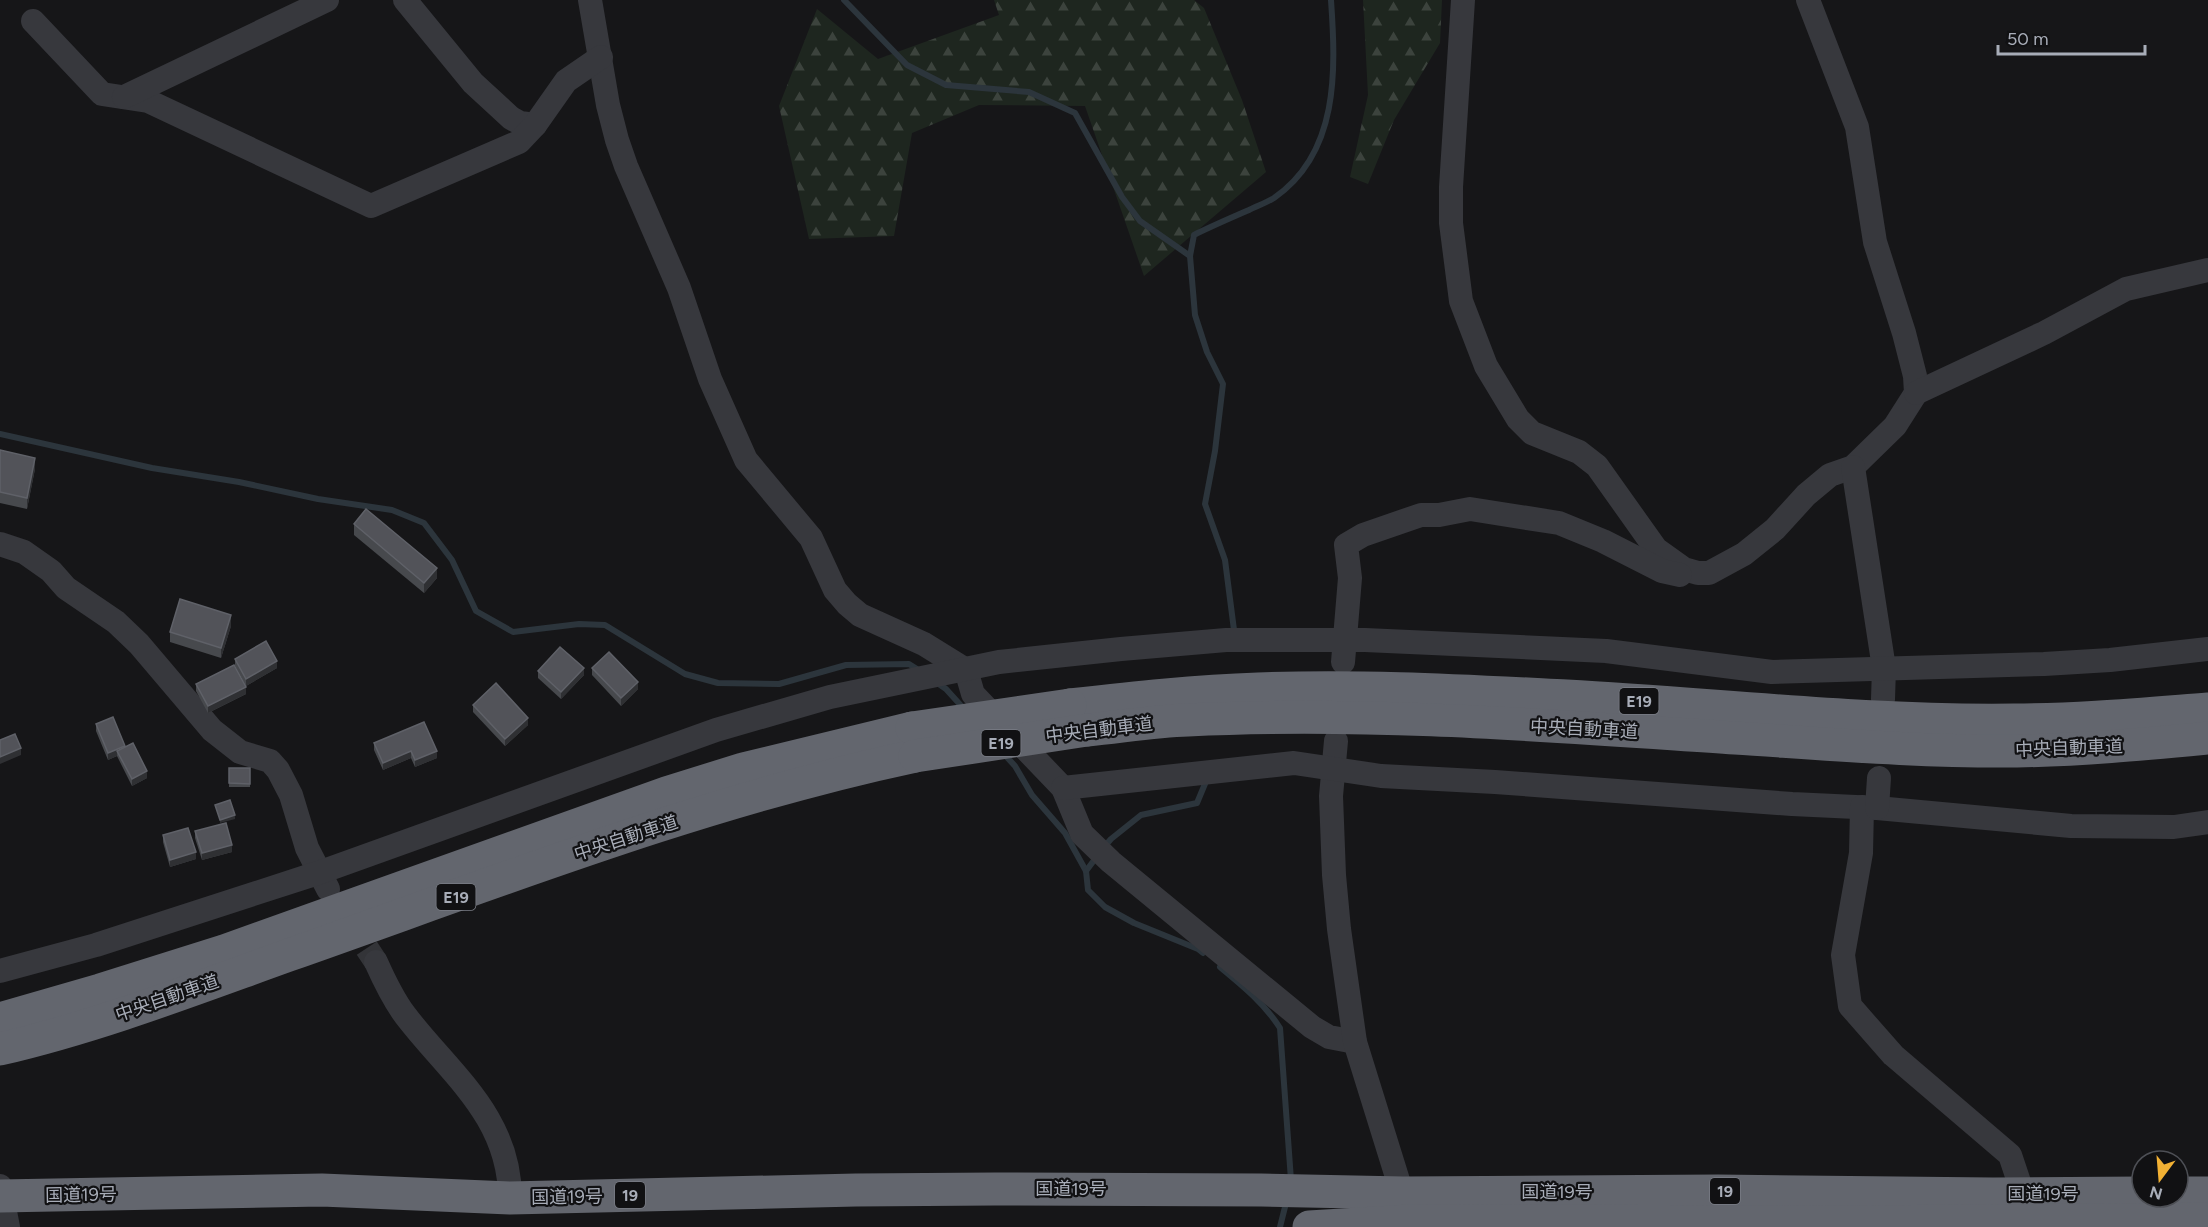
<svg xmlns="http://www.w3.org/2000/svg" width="2208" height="1227" viewBox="0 0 2208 1227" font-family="Figtree,'Noto Sans JP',sans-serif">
<defs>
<pattern id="forest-firs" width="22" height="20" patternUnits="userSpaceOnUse" patternTransform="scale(1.5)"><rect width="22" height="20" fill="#1e261f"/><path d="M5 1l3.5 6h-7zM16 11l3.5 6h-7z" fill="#3c433d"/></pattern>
</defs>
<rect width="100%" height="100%" fill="#161618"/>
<g fill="url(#forest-firs)">
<path d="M 994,0 L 1194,0 L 1204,8 L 1242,100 L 1266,172 L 1144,276 L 1085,106 L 979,105 L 912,133 L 894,236 L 809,239 L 779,106 L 817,9 L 878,59 L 999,15 Z"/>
<path d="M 1363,0 L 1442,0 L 1440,43 L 1394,120 L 1368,184 L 1350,177 L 1368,95 Z"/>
</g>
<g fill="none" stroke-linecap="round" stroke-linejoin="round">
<g stroke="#2c353c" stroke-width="6">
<path d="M 844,0 L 907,65 L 946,85 L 1029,92 L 1075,113 L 1122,197 L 1140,221 L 1190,256"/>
<path d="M 0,434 L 152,468 L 239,482 L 318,499 L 392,510 L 424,523 L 452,560 L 476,611 L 513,632 L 579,624 L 605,625 L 685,674 L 718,683 L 779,684 L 846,665 L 909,664 L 920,671"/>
<path d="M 1234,630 L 1225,560 L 1205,504 L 1215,451 L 1223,384 L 1207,352 L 1195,315 L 1190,256 L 1194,235 C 1212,226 1231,218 1249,210 C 1257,206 1266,203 1274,198 C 1339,153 1336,71 1331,0"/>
<path d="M 936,682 L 946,689 L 965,710"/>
<path d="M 1004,754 L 1015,766 L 1032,795 L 1065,833 L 1086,871 L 1088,890 L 1105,907 L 1134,923 L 1198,949 L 1203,953"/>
<path d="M 1104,847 L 1111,839 L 1141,815 L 1197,803 L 1207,779"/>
<path d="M 1086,871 L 1098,855"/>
<path d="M 1220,967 C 1243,986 1264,1003 1280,1028 L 1291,1180"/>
<path d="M 1280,1227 L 1287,1199"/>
</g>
<path stroke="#333438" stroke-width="24" stroke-dasharray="24 12" stroke-linecap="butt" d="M 347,918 L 376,962"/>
<g stroke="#37383d" stroke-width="24">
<path d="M 405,0 L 473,83 L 511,118 L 520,123 L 535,125"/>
<path d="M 590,0 L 608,105 L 617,140 L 626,166 L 679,288 L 710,379 L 746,460 L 811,538 L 835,590 L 847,604 L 860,615 L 924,644 L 966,670 L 973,694 L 1063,788 L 1082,834 L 1111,862 L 1312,1027 L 1329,1037 L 1355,1042"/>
<path d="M 1463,0 L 1451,187 L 1451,223 L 1461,301 L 1486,366 L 1518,419 L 1532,433 L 1579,452 L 1597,466 L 1656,549 L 1684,569 L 1698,573 L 1709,573 L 1744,554 L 1775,529 L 1806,495 L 1830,475 L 1853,467 L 1895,426 L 1916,393 L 1915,376 L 1904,333 L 1875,242 L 1857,127 L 1808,0"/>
<path d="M 33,21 L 102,94 L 148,101 L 371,206 L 519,142 L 535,125 L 566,81 L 601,57"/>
<path d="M 124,97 L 327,0"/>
<path d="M 1916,393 L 2044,333 L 2126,289 L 2208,270"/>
<path d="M 1853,467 L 1884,668 L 1883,699"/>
<path d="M 0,544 L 24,552 L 51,571 L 66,588 L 116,622 L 139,644 L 212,730 L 240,752 L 270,761 L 278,770 L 291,795 L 307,848 L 328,889"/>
<path d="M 1343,662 L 1350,578 L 1346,545 L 1363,535 L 1421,515 L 1439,515 L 1470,509 L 1559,523 L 1603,541 L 1662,571 L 1680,575"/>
<path d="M 1336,741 L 1331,796 L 1334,875 L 1339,929 L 1355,1042 L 1406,1206"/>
<path d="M 1063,788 L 1294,763 L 1381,776 L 1495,782 L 1792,804 L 1877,808 L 2071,826 L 2174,827 L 2208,822"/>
<path d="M 1862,807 L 1861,853 L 1843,955 L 1850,1006 L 1893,1055 L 2010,1155 L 2023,1194"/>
<path d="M 1877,808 L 1879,778"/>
<path d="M 376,962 C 384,980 393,999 405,1015 C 449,1073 510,1116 510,1198"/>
<path d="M 0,971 L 96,945 L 318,873 L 716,730 L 830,697 L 999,662 L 1121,649 L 1226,640 L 1365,640 L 1606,651 L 1772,672 L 2044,664 L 2110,660 L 2208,649"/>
<path d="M 0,1186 L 8,1227"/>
</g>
<g stroke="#63666e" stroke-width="33">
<path d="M 1070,705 C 1132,698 1195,691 1258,689 C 1361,685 1465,691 1567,696 C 1716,704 1865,722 2014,720 C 2078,720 2143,714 2208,709"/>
<path d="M 1087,730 C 1120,727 1154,721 1188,720 C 1370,711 1553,726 1735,738 C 1828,744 1923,752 2017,751 C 2081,750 2144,744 2208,738"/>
<path d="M 0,1019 L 100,990 L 224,951 L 666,793 L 743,769 L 912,728"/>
<path d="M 0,1049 C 99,1026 194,989 289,955 C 494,883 703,801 915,756"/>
<path d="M 2178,1193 L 2208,1193"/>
<path d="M 0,1196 L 322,1190 L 510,1198 L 856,1190 L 995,1189 L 1261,1190 L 1403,1193 L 1718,1191 L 1993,1194 L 2142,1193"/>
<path d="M 1309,1227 L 1410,1221 L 1856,1222 L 2208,1219"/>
</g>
<g stroke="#63666e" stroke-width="33">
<path d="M 912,728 L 1070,705"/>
<path d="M 915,756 L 1087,730"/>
</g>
</g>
<g fill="#47494d">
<path d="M 0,450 L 35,469 L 27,509 L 0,503 Z"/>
<path d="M 354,524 L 437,578 L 424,593 L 354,535 Z"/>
<path d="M 231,626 L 221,658 L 170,642 L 170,632 Z"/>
<path d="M 235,659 L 277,668 L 246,686 L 235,666 Z"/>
<path d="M 592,668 L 638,689 L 621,706 L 592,675 Z"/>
<path d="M 538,671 L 584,675 L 561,699 L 538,678 Z"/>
<path d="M 196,684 L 246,694 L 208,713 L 196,691 Z"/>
<path d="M 473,705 L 528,725 L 505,746 L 473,712 Z"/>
<path d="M 96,724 L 125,747 L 147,778 L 132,786 L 117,756 L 108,760 L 96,731 Z"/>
<path d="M 374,743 L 437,758 L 415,767 L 411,758 L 383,770 L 374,750 Z"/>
<rect x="229" y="768" width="21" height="19"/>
<path d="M 195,831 L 232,852 L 202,860 L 195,838 Z"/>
<path d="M 163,835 L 196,859 L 170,867 L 163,842 Z"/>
</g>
<g fill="#2f3033">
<path d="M 35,458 L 35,469 L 27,509 L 27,498 Z"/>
<path d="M 437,568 L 437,578 L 424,593 L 424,583 Z"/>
<path d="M 231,615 L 231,626 L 221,658 L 221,648 Z"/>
<path d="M 277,661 L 277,668 L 246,686 L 246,679 Z"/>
<path d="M 584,668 L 584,675 L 561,699 L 561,692 Z"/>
<path d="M 638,682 L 638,689 L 621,706 L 621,698 Z"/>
<path d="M 246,687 L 246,694 L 208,713 L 208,706 Z"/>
<path d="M 528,718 L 528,725 L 505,746 L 505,739 Z"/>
<path d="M 125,746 L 125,753 L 117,751 L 117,756 L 108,760 L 108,753 Z"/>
<path d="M 21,748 L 21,755 L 0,764 L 0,757 Z"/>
<path d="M 411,751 L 411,758 L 383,770 L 383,763 Z"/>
<path d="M 437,751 L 437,758 L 415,767 L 415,760 Z"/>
<path d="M 147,771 L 147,778 L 132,786 L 132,779 Z"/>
<path d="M 235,815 L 235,819 L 220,823 L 220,820 Z"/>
<path d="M 232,845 L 232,852 L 202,860 L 202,853 Z"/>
<path d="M 196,852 L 196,859 L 170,867 L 170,860 Z"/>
</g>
<g fill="#525359" stroke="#5f6168" stroke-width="1.5">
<path d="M 0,450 L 35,458 L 27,498 L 0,492 Z"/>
<path d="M 366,509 L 437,568 L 424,583 L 354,524 Z"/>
<path d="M 180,599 L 231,615 L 221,648 L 170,632 Z"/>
<path d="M 266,641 L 277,661 L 246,679 L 235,659 Z"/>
<path d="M 560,647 L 584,668 L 561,692 L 538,671 Z"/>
<path d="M 609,652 L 638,682 L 621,698 L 592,668 Z"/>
<path d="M 234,665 L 246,687 L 208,706 L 196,684 Z"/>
<path d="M 496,683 L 528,718 L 505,739 L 473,705 Z"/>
<path d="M 113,717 L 125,746 L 108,753 L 96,724 Z"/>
<path d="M 424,722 L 437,751 L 415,760 L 411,751 L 383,763 L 374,743 Z"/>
<path d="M 15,734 L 21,748 L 0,757 L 0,740 Z"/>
<path d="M 133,743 L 147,771 L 132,779 L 117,751 Z"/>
<path d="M 229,768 L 250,768 L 250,784 L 229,783 Z"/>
<path d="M 230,800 L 235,815 L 220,820 L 215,805 Z"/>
<path d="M 226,823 L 232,845 L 202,853 L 195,831 Z"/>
<path d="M 188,828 L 196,852 L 170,860 L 163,835 Z"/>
</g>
<g text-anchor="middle" stroke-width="4.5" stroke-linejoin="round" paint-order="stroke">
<g fill="#111113" stroke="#7b7e86" stroke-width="1.5">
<rect x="1619.5" y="688" width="39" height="26" rx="4.5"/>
<rect x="981.5" y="730" width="39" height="26" rx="4.5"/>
<rect x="436.5" y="884" width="39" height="26" rx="4.5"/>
<rect x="1710" y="1178" width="30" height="26" rx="4.5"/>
<rect x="615" y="1182" width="30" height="26" rx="4.5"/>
</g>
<g font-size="16" font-weight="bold" fill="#a8adb8">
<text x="1639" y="707">E19</text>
<text x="1001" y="749">E19</text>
<text x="456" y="903">E19</text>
<text x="1725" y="1197">19</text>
<text x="630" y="1201">19</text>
</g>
<g font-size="18" fill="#a8adb8" stroke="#111113">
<text transform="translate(1584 729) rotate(3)" y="6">中央自動車道</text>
<text transform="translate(1099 730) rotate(-7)" y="6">中央自動車道</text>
<text transform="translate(2069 748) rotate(-2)" y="6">中央自動車道</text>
<text transform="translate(626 838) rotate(-18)" y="6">中央自動車道</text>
<text transform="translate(167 998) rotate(-19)" y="6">中央自動車道</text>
<text x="1071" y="1195">国道19号</text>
<text x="1557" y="1198">国道19号</text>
<text x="2043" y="1200">国道19号</text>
<text transform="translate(81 1195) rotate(-1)" y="6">国道19号</text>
<text transform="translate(567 1197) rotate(-1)" y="6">国道19号</text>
</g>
</g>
<g transform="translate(2160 1179) rotate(196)"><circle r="28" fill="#111113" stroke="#4d4f55" stroke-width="1.5"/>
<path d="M0-4.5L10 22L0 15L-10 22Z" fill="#f2b134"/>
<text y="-9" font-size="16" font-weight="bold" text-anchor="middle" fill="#a8adb8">N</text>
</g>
<path d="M1998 45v9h147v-9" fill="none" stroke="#a8adb8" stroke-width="3"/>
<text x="2007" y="45" font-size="18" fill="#a8adb8" stroke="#111113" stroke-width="4.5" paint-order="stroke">50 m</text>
</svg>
